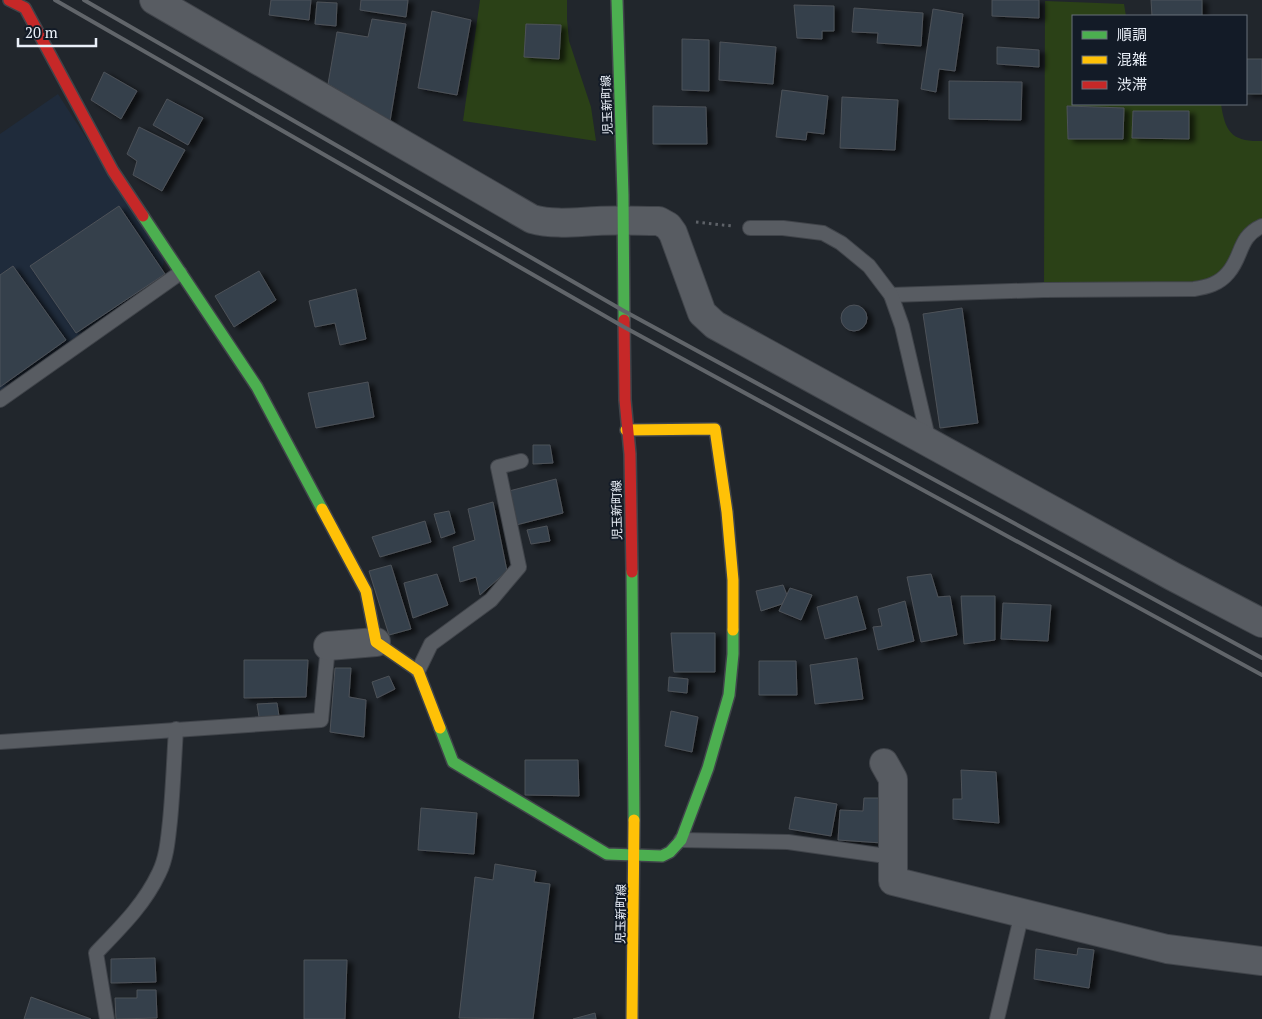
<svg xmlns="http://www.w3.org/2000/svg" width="1262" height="1019" viewBox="0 0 1262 1019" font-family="'PT Serif','Noto Sans JP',serif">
<defs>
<filter id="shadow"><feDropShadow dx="5.5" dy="3" stdDeviation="2.5" flood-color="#0009"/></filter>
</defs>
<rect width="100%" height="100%" fill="#21262c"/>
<path fill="#1f2b3b" d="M 58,94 L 164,259 L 162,276 L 0,391 L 0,134 Z"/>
<g fill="#2b4117">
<path d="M 480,0 L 567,0 L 567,19 L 569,41 L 591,107 L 596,141 L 463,121 Z"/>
<path d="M 1045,1 L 1124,4 L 1126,16 L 1073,16 L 1073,104 L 1221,104 C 1225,132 1232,142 1262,141 L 1262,226 L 1219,281 L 1044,290 Z"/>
</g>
<g fill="#353f4c" stroke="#4d5258" filter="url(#shadow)">
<path d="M 271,0 L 311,0 L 309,20 L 269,15 Z"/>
<path d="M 361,0 L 408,0 L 406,17 L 360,10 Z"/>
<path d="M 992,0 L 1039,0 L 1039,18 L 992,16 Z"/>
<path d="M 1151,0 L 1202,0 L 1202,16 L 1152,16 Z"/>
<path d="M 317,2 L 337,3 L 336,26 L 315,24 Z"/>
<path d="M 794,5 L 834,6 L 834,31 L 822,31 L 822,39 L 797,38 Z"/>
<path d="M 854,8 L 923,13 L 921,46 L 877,43 L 878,33 L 852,32 Z"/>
<path d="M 933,9 L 963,14 L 955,71 L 939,69 L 936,92 L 921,89 Z"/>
<path d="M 432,11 L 471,20 L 457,95 L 418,88 Z"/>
<path d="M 372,19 L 406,24 L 390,121 L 328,84 L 337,32 L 368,37 Z"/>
<path d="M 526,24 L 561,25 L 559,59 L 524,57 Z"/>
<path d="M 682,39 L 709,40 L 709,91 L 682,90 Z"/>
<path d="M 720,42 L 776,47 L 773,84 L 719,80 Z"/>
<path d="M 997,47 L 1039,50 L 1039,67 L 997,64 Z"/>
<rect x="1246" y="59" width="16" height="35"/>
<path d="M 104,72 L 137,91 L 121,119 L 91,100 Z"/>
<path d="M 949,81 L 1022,82 L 1021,120 L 949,119 Z"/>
<path d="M 782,90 L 828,96 L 824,134 L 807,132 L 806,140 L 776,137 Z"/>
<path d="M 842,97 L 898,100 L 895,150 L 840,148 Z"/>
<path d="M 167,99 L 203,118 L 188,145 L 153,125 Z"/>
<path d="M 653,106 L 706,107 L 707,144 L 653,144 Z"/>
<path d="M 1067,106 L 1124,108 L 1123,139 L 1068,139 Z"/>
<path d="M 1133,111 L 1189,111 L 1189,139 L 1132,138 Z"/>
<path d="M 139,127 L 185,150 L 162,191 L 133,175 L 137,161 L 127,154 Z"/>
<path d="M 119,206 L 165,274 L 76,333 L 30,266 Z"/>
<path d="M 13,266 L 66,340 L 0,387 L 0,275 Z"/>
<path d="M 259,271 L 276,300 L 234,327 L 215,296 Z"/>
<path d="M 356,289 L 366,339 L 340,345 L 335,323 L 315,327 L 309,301 Z"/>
<circle cx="854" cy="318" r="13"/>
<path d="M 962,308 L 978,423 L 940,428 L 923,314 Z"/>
<path d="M 368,382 L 374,417 L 316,428 L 308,393 Z"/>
<path d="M 533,445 L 550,445 L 553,463 L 533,464 Z"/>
<path d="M 556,479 L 563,513 L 516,525 L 509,491 Z"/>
<path d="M 493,502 L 507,571 L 480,595 L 476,577 L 460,582 L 453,547 L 475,540 L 468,509 Z"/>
<path d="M 449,511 L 455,533 L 441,538 L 434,514 Z"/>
<path d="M 425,521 L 431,542 L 380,557 L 372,537 Z"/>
<path d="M 547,526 L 550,541 L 531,544 L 527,530 Z"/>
<path d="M 391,565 L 411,629 L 389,635 L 369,571 Z"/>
<path d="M 437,574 L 448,605 L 413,618 L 404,583 Z"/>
<path d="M 931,574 L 938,597 L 950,596 L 957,635 L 921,642 L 907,577 Z"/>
<path d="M 783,585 L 787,595 L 782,604 L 761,611 L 756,591 Z"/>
<path d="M 790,588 L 812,595 L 801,620 L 779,611 Z"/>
<path d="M 857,596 L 866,629 L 825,639 L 817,607 Z"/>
<path d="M 961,596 L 995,596 L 995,640 L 964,644 Z"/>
<path d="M 905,601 L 914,641 L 878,650 L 873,627 L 882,626 L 878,609 Z"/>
<path d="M 1003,603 L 1051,605 L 1048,641 L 1001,639 Z"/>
<path d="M 671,633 L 715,633 L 715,672 L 674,672 Z"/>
<path d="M 857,658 L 863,699 L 815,704 L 810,665 Z"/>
<path d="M 244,660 L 308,660 L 306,697 L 244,698 Z"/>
<path d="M 759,661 L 796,661 L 797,695 L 759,695 Z"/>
<path d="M 335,668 L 351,668 L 349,697 L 366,700 L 364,737 L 330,732 Z"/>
<path d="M 389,676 L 395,689 L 377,698 L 372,682 Z"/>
<path d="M 669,677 L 688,679 L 687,693 L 668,691 Z"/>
<path d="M 277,703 L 279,716 L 259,717 L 257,704 Z"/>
<path d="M 671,711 L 698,717 L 692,752 L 665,746 Z"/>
<path d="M 525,760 L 578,760 L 579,796 L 525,795 Z"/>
<path d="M 961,770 L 996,772 L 999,823 L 953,819 L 953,799 L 962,799 Z"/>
<path d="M 795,797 L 837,804 L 831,836 L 789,829 Z"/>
<path d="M 864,798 L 884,798 L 882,843 L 838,840 L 840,810 L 863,811 Z"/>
<path d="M 421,808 L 477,813 L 474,854 L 418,850 Z"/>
<path d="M 495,864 L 536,871 L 534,882 L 550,884 L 533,1019 L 459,1018 L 475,877 L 493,880 Z"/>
<path d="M 1078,948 L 1094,950 L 1089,988 L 1034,979 L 1036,949 L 1077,955 Z"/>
<path d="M 155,958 L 156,982 L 111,983 L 111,959 Z"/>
<path d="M 304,960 L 347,960 L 345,1019 L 304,1019 Z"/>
<path d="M 137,990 L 156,990 L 157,1018 L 116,1019 L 115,998 L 137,998 Z"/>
<path d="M 31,997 L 91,1019 L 24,1019 Z"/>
<path d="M 595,1013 L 596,1019 L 573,1019 Z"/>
</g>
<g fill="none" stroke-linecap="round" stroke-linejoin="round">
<g stroke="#40444a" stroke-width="16">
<g id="lane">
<path d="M 750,228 L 783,228 L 823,233 L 841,243 L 869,266 L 891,295 L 1044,290 L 1194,289 C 1207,287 1219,284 1228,273 C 1243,256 1238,237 1262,226"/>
<path d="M 891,295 L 902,326 L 929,442"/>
<path d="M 0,400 L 180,273"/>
<path d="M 418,671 L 431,644 L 491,600 L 519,567 L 498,467 L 521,461"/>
<path d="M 0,742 L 321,720 L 328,646"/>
<path d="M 681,840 L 788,842 L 893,857"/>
<path d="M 107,1019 L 96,953 C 120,928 144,905 159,873 C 167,857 168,838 170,821 C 173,790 174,760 176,729"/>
<path d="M 997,1019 L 1022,913"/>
</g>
</g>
<g stroke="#40444a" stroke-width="30">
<g id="street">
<path d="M 154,0 L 532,219 C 554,225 575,222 597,221 C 618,220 638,221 659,221 L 668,226 L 673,233 L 702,313 L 715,325 L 1172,576 L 1262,623"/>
<path d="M 328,646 L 376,642"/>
<path d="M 884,763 L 893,779 L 893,881 L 1167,949 L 1262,961"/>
</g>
</g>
<g stroke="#40444a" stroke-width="14">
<g id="fast">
<path d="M 617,0 L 623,195 L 624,320"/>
<path d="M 143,216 L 257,387 L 322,509"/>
<path d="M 632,572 L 634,820"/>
<path d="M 440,728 L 453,762 L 607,854 L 662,856 L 670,852 L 681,840 L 708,768 L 729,695 L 733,654 L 733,630"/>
</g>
</g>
<g stroke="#40444a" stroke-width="14">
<g id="slow">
<path d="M 626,430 L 715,429 L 727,512 L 733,580 L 733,630"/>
<path d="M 322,509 L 366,591 L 376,642 L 418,671 L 440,728"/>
<path d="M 632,1019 L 634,820"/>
</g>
</g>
<g stroke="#40444a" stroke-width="14">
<g id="jam">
<path d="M 9,0 L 25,8 L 113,171 L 143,216"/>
<path d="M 624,320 L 625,400 L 630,454 L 632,572"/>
</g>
</g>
<path stroke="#5e6268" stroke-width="3" stroke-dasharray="2.5 4" stroke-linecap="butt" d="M 696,222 L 732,226"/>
<use href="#lane" stroke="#585c62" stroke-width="14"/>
<use href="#street" stroke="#585c62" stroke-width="28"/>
<use href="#fast" stroke="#4caf50" stroke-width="11"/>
<use href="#slow" stroke="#ffc107" stroke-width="11"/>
<use href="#jam" stroke="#c62828" stroke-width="11"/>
<g stroke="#61656a" stroke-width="4">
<path d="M 55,0 L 624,327 L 1262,675"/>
<path d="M 84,0 L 624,311 L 1262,658"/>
</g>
</g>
<g text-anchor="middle" stroke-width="4" stroke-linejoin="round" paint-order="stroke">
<g font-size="12" fill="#eaf0f9" stroke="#131b27">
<text transform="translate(607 105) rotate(-92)" y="4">児玉新町線</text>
<text transform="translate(617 510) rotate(-91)" y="4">児玉新町線</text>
<text transform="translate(621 914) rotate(-89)" y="4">児玉新町線</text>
</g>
</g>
<rect x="1072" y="15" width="175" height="90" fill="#131b27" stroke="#69707b"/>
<rect x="1082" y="31" width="25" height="8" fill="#4caf50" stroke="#69707b"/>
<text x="1117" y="40" font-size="15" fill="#eaf0f9">順調</text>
<rect x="1082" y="56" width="25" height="8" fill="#ffc107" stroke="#69707b"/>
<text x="1117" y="65" font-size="15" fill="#eaf0f9">混雑</text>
<rect x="1082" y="81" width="25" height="8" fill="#c62828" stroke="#69707b"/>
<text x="1117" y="90" font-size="15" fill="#eaf0f9">渋滞</text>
<path d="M18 38v8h78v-8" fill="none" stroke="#eaf0f9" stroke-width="2.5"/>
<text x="25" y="38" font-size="15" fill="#eaf0f9" stroke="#131b27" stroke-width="4" paint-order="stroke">20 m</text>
</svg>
